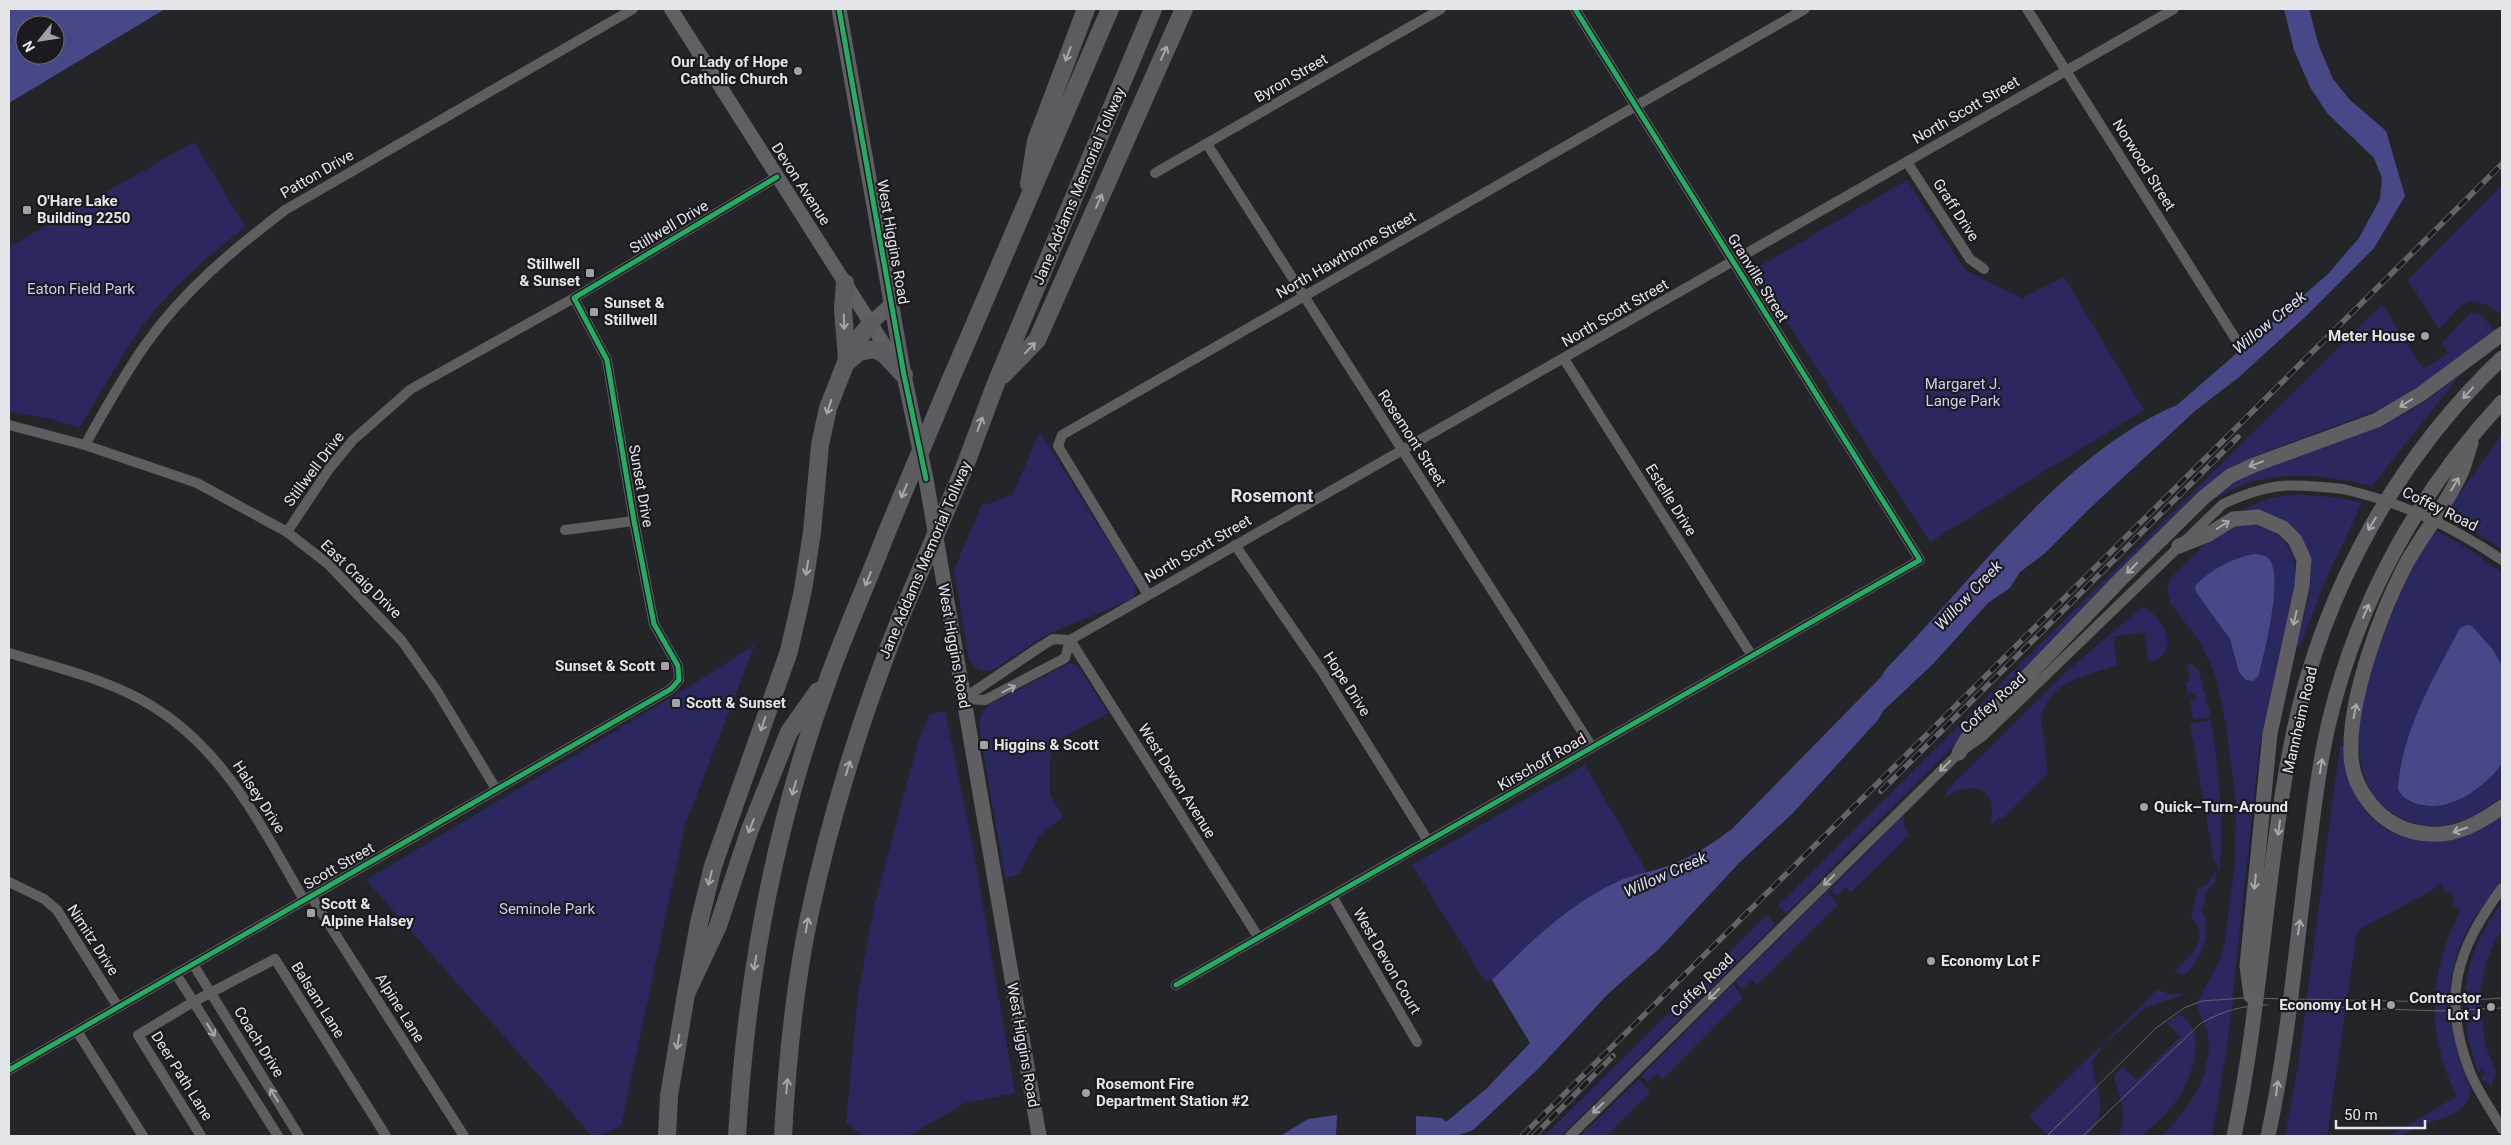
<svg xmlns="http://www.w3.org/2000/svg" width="2511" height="1145" viewBox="0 0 2511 1145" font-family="Roboto,sans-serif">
<rect width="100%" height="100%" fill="#242529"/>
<g fill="#2a285f">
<path d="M 194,142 L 245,227 C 206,258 165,292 137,334 C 116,364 98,397 79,428 L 51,419 L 9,412 L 9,247 Z"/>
<path d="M 1907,180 L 1965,270 L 2022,298 L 2064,277 L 2144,410 L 1930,542 L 1753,270 Z"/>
<path d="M 2502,185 L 2502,314 C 2466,291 2466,301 2439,329 L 2408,280 Z"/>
<path d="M 2382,304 L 2423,369 L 2448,353 L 2442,343 L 2470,313 L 2478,312 L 2495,330 L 2420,386 L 2380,409 L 2255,456 L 2231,468 L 1786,914 L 1778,905 Z"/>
<path d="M 2461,374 L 2372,486 C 2314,473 2267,467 2214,499 L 2235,479 L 2371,429 L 2404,414 L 2423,403 Z"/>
<path d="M 1040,432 L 1125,568 C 1132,579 1141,587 1132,599 L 1046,635 L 993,670 C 981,673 976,669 969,660 L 954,570 L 982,504 L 986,505 L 1013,494 Z"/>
<path d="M 2502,435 L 2502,549 L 2445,514 Z"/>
<path d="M 2297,494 L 2341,498 L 2362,503 L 2327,577 L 2300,646 L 2296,645 C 2305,608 2322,572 2299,537 C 2285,517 2267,512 2243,509 L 2270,498 Z"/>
<path d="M 2254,525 C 2281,530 2296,550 2296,578 L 2259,751 L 2228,1040 L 2212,1136 L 2162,1136 C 2188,1111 2216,1071 2207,1032 C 2205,1022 2198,1013 2197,1003 L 2221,958 L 2225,941 L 2235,863 L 2236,801 L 2225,720 L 2215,674 L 2200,642 L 2170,603 L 2167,588 L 2172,577 L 2213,536 L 2235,526 Z"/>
<path d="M 2434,529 L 2472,551 L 2502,573 L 2502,796 C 2476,819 2442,834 2408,821 C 2301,780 2397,594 2434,529 Z"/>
<path d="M 2142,607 C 2164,616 2183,654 2149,662 L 2144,632 L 2113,637 L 2117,665 C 2086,676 2048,681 2041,719 L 2048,773 L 2002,819 L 2000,817 L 1993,824 L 1991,822 C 1998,787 1971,779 1945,798 L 1948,789 L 2066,672 Z"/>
<path d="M 755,644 L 685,825 L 621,1126 L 599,1136 L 592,1136 L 366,880 L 697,682 Z"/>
<path d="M 1070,663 L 1078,666 L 1108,713 L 1053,743 L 1050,762 L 1050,795 L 1063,817 L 1040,835 L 1019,874 L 1005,878 L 980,734 C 979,720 979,713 990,704 Z"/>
<path d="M 2187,664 L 2195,666 L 2199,672 L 2211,717 L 2193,720 L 2190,701 L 2196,700 L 2195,694 L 2188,695 L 2186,682 L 2190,681 Z"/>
<path d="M 945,711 L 973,847 L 1015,1093 L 965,1103 L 908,1136 L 863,1136 L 846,1123 L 858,994 L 875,903 L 917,746 L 929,715 Z"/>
<path d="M 2211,720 C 2219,772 2224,822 2219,875 L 2217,862 L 2214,862 L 2190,724 Z"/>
<path d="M 2340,745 L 2344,746 C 2348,840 2429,865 2502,816 C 2502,830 2506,866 2502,877 C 2499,888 2475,915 2468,928 C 2438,988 2450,1033 2471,1091 C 2466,1115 2442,1118 2422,1125 C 2408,1130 2406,1136 2390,1136 L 2457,1096 C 2425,1035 2429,970 2461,910 L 2453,905 L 2455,900 L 2451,892 L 2446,894 L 2441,885 L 2357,931 L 2327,1136 L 2285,1136 L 2298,1066 Z"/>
<path d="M 1585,765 L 1647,872 C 1584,891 1537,935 1492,980 L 1485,981 L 1412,865 Z"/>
<path d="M 1904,815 L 1904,826 L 1909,835 L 1851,892 L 1846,887 L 1837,896 L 1830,889 Z"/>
<path d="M 2216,870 L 2215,882 L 2207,891 L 2201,914 L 2204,915 C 2210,935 2202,961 2185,974 L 2174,972 C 2190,957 2212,938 2191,917 L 2198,888 L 2208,884 Z"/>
<path d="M 1827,891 L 1838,905 L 1757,985 L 1752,980 L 1742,989 L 1735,982 Z"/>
<path d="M 2502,902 L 2502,931 L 2494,942 L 2486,964 L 2480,991 L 2485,1044 L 2496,1072 L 2491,1088 L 2481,1077 L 2485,1074 L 2482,1069 L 2478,1071 C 2455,1008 2462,956 2502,902 Z"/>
<path d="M 1767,915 L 1775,925 L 1561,1136 L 1545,1136 Z"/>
<path d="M 1733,984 L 1743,998 L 1663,1079 L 1657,1073 L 1648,1082 L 1641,1076 Z"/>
<path d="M 2158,989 L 2170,995 L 2187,993 L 2145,1008 L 2102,1046 L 2092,1063 C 2097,1092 2110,1112 2087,1136 L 2049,1136 L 2029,1117 Z"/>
<path d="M 2178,1014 C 2210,1029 2192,1078 2177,1100 C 2168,1113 2154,1125 2142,1136 L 2118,1136 C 2129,1117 2119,1096 2114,1076 L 2122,1067 L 2137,1080 L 2180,1037 L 2167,1023 Z"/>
<path d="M 1639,1079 L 1650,1093 L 1606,1136 L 1580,1136 Z"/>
</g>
<g fill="#484889" fill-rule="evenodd">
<path d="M 9,9 L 165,9 L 9,103 ZM 25,25 L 55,25 L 55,55 L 25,55 Z"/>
<path d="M 2284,9 L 2309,9 L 2319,46 L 2333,79 L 2350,100 L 2386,131 L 2405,196 L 2374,248 L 2304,318 L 2238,378 L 2196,410 L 2088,510 L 2044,554 L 2020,572 L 2010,588 L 1988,603 L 1933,664 L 1884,710 L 1877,721 L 1792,814 L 1739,863 L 1660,948 L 1609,993 L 1539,1068 L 1473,1130 L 1456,1136 L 1416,1136 L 1416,1116 L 1442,1118 L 1446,1122 L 1486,1089 L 1530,1043 L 1492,980 C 1530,942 1571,902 1621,880 C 1635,874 1651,872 1665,867 C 1689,859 1712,844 1732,829 L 1881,677 L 1886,669 C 1972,581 2063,453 2177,405 L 2328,274 L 2359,238 L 2380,199 L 2382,178 L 2374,158 L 2327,113 L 2310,87 L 2294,50 Z"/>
<path d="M 2254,554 C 2259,554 2264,555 2268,558 C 2285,574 2264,653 2259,675 L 2253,681 L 2246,680 L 2239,672 L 2230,639 L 2196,592 L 2195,586 C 2210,570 2232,558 2254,554 Z"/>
<path d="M 2467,625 L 2472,626 L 2493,650 L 2502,666 L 2502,764 C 2484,787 2453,811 2423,805 C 2412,803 2403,799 2398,789 C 2401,733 2434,677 2460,628 Z"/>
<path d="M 1337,1115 L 1336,1136 L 1280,1136 L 1308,1119 Z"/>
</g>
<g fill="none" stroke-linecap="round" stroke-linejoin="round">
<g stroke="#5e5e5f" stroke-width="10">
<path d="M 2027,9 L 2235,338"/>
<path d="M 1207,144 L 1592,747"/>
<path d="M 1907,162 L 1970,259 L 1984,269"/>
<path d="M 1155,173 L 1441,9"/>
<path d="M 1564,359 L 1752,656"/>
<path d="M 9,425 L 85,445 L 197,483 L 287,532 L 328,564 L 402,641 L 437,691 L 496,789"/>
<path d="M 85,445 C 104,411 123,376 146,344 C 183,291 234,249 285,210 L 633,9"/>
<path d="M 565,530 L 634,521"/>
<path d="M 287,532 L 329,469 L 353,440 L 411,389 L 574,298 L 777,177"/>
<path d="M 1235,545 L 1323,673 L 1428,841"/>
<path d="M 2482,547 L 2502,560"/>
<path d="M 1148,595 L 1058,446 L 1062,435 L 1805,9"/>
<path d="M 1070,640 L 1259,938"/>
<path d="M 9,653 C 48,665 90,675 128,693 C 218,735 257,819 304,900"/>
<path d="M 963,699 L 1040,647 L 1053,639 L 1070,640 L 2174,9"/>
<path d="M 963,699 L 985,700 L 1065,658 L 1070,640"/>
<path d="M 9,882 L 44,899 L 57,910 L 118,1007"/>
<path d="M 2502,888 C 2456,951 2441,997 2470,1072 C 2478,1092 2492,1111 2502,1129"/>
<path d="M 311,896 L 464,1136"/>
<path d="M 1332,896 L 1417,1042"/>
<path d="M 193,964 L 299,1136"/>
<path d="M 176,974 L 278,1136"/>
<path d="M 1176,985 L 1920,560 L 1575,9"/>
<path d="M 77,1031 L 143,1136"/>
<path d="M 9,1070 L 671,689 L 679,680 L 678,666 L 654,624 L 634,521 L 607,360 L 574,298"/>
<path d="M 201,1136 L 138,1035 L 193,1002 L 275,959 L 386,1136"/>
<path d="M 1570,1136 L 1959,753 L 1983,736 L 2223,504 C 2271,482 2291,483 2343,489"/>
</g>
<path stroke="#606063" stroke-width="14" d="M 671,9 L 894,360"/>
<g stroke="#5f5f61" stroke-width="15">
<path d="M 839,9 L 904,375 L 926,479 L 1039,1136"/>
<path d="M 871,323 L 891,305"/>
<path d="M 2471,443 C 2467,454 2465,465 2460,475 C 2445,507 2422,535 2405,566 C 2380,614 2349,698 2351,753 C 2351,771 2358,788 2369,802 C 2383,821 2405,833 2430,834 C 2457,836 2481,822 2502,807"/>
<path d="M 2179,546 L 2209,534 L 2233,519 L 2258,517 L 2283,528 L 2295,540 L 2304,560 L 2302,586 L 2270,734 L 2247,966 L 2251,996"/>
<path d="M 1959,753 L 1967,739 L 2120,580 L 2203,498 L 2230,476 L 2254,465 L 2377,420 L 2421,394 L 2502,334"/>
<path d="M 2234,1136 C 2262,1002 2266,864 2294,730 C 2324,589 2398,457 2502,358"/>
<path d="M 2268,1136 C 2288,1044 2296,948 2308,854 C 2314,809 2319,763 2330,718 C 2359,600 2419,491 2502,402"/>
</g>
<g stroke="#5b5c5f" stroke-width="18">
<path d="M 1029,184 L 1036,141 L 1086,9"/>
<path d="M 845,283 L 843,310 L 847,359"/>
<path d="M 847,362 L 859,352 L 874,349 L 884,354 L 904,375"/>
<path d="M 1003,375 L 1037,340 L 1184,9"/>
<path d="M 950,381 L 1110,9"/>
<path d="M 965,466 L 996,383 L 1153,9"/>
<path d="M 686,994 L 699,923 L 713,866 L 789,651 L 803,590 L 812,532 L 820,445 L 828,408 L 852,347 L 871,323"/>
<path d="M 667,1136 L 669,1096 L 686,994 L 718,926 L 749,832 L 789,732 L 818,691"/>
<path d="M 737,1136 C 746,979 775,822 830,674 C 847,627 868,581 886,534"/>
<path d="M 783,1136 C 787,1063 794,989 809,917 C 831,814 862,714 901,616"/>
</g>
<g stroke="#646466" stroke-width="1">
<path d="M 2331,1007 L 2440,1011 L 2502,1008"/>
<path d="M 2047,1136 L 2156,1028 L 2184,1008 L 2202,1001 L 2244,998 L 2442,1002 L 2502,998"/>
<path d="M 2083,1136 L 2201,1023 C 2223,1011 2243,1005 2268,1005"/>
</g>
<g stroke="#646466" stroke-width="5.5">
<g id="rail">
<path d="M 1881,791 L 2238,437"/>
<path d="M 1522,1136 L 2502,164"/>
<path d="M 1534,1136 L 1613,1056"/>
</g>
</g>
<use href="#rail" stroke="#1a1a20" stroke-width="4" stroke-dasharray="11" stroke-linecap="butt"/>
<path stroke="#5e5e5f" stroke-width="10" d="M 2343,489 C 2395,501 2436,519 2482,547"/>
<g stroke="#5b5c5f" stroke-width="18">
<path d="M 886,534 L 950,381"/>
<path d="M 901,616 L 965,466"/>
</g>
<g stroke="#1a1a20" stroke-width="8">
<g id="cycleway">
<path d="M 839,9 L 904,375 L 926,479"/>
<path d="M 1176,985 L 1920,560 L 1575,9"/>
<path d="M 9,1070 L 671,689 L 679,680 L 678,666 L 654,624 L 634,521 L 607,360 L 574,298 L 777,177"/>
</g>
</g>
<use href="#cycleway" stroke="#26ab63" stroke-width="5"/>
</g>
<defs><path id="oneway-shaft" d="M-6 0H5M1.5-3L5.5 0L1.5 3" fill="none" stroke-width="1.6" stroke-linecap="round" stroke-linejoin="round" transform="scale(1.25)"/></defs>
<g stroke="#a6a7ab">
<use href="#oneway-shaft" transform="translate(1164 53) rotate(-66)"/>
<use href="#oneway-shaft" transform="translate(1068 54) rotate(111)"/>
<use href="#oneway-shaft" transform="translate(1099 201) rotate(-66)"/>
<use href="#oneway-shaft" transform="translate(844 322) rotate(88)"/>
<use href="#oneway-shaft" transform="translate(1030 348) rotate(-46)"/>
<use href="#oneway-shaft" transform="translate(829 407) rotate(108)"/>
<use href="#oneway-shaft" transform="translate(980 424) rotate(-70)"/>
<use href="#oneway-shaft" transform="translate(904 491) rotate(113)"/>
<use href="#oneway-shaft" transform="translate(807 568) rotate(99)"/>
<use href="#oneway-shaft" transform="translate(868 579) rotate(112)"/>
<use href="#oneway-shaft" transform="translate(763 724) rotate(109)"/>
<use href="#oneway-shaft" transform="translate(848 768) rotate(-73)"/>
<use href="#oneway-shaft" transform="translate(794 788) rotate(106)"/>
<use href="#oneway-shaft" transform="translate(751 826) rotate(112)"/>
<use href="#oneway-shaft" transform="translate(710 878) rotate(104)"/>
<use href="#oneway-shaft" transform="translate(807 925) rotate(-80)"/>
<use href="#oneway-shaft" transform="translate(755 963) rotate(100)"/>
<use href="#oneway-shaft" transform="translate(678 1042) rotate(100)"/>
<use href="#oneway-shaft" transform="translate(787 1086) rotate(-85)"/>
</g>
<g stroke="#a8a9ac">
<use href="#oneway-shaft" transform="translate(2468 393) rotate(132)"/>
<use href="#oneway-shaft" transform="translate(2406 403) rotate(148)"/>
<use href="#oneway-shaft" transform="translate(2256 464) rotate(160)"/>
<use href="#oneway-shaft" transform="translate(2455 484) rotate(-59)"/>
<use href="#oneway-shaft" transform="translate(2372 524) rotate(121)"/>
<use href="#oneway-shaft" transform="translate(2223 525) rotate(-32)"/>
<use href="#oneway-shaft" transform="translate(2132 568) rotate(135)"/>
<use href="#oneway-shaft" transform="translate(2366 611) rotate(-66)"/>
<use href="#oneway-shaft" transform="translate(2295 618) rotate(103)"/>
<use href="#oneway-shaft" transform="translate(2355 711) rotate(-78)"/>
<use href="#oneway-shaft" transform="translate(2321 766) rotate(-81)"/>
<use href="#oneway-shaft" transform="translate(2279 828) rotate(98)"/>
<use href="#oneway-shaft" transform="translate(2460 830) rotate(161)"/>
<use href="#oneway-shaft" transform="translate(2255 882) rotate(96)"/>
<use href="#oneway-shaft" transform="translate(2299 927) rotate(-82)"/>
<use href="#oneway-shaft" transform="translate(2277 1088) rotate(-82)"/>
</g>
<g stroke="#a8a8ab">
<use href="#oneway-shaft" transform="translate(1009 689) rotate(-27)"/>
<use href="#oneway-shaft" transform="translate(1945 766) rotate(135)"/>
<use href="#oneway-shaft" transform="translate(1829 880) rotate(135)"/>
<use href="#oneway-shaft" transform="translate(1714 994) rotate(135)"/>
<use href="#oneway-shaft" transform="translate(211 1030) rotate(58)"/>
<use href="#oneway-shaft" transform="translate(274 1095) rotate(-122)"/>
<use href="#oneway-shaft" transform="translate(1598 1108) rotate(135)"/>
</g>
<g fill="#a1a2a6" stroke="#1a1a20" stroke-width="2">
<circle cx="798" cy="71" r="5"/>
<rect x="22" y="205" width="10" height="10" rx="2.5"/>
<rect x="585" y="268" width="10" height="10" rx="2.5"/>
<rect x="589" y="307" width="10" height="10" rx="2.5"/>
<circle cx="2425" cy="336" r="5"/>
<rect x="660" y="661" width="10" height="10" rx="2.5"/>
<rect x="671" y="698" width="10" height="10" rx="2.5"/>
<rect x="979" y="740" width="10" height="10" rx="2.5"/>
<circle cx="2144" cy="807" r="5"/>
<rect x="306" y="908" width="10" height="10" rx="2.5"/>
<circle cx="1931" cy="961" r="5"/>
<circle cx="2391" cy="1005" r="5"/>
<circle cx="2491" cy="1007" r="5"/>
<circle cx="1086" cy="1093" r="5"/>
</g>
<g text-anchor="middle" stroke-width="4.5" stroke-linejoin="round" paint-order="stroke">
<g font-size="15" font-weight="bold" fill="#e4e5e9" stroke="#1a1a20" text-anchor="start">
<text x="788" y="67" text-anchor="end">Our Lady of Hope<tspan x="788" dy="17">Catholic Church</tspan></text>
<text x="37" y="206">O'Hare Lake<tspan x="37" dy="17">Building 2250</tspan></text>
<text x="580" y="269" text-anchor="end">Stillwell<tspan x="580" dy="17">&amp; Sunset</tspan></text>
<text x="604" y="308">Sunset &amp;<tspan x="604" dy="17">Stillwell</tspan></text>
<text x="2415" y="341" text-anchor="end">Meter House</text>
<text x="655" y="671" text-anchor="end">Sunset &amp; Scott</text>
<text x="686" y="708">Scott &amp; Sunset</text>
<text x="994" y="750">Higgins &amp; Scott</text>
<text x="2154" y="812">Quick–Turn-Around</text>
<text x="321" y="909">Scott &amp;<tspan x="321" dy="17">Alpine Halsey</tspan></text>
<text x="1941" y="966">Economy Lot F</text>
<text x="2481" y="1003" text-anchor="end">Contractor<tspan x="2481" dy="17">Lot J</tspan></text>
<text x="2381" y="1010" text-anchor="end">Economy Lot H</text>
<text x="1096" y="1089">Rosemont Fire<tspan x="1096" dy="17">Department Station #2</tspan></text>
</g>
<g font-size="15" fill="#e4e5e9" stroke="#1a1a20">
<text transform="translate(1291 78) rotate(-30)" y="5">Byron Street</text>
<text transform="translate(1966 110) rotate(-30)" y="5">North Scott Street</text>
<text transform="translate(2144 165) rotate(58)" y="5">Norwood Street</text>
<text transform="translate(317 174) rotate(-30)" y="5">Patton Drive</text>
<text transform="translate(801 184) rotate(57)" y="5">Devon Avenue</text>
<text transform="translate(1079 186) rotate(-67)" y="5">Jane Addams Memorial Tollway</text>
<text transform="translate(1956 210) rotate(57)" y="5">Graff Drive</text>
<text transform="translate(669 227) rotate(-31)" y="5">Stillwell Drive</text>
<text transform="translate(893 242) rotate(80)" y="5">West Higgins Road</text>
<text transform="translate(1346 255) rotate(-30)" y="5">North Hawthorne Street</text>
<text transform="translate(1758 278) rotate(58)" y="5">Granville Street</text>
<text transform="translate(1615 313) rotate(-30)" y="5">North Scott Street</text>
<text transform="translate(1412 438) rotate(57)" y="5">Rosemont Street</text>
<text transform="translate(314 469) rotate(-53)" y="5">Stillwell Drive</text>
<text transform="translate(641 486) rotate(80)" y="5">Sunset Drive</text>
<text transform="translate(1671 500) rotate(58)" y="5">Estelle Drive</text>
<text transform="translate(2440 509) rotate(26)" y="5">Coffey Road</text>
<text transform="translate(1198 549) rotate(-30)" y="5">North Scott Street</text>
<text transform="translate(925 560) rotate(-67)" y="5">Jane Addams Memorial Tollway</text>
<text transform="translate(361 579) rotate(44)" y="5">East Craig Drive</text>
<text transform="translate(954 646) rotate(80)" y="5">West Higgins Road</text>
<text transform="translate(1347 684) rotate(57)" y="5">Hope Drive</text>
<text transform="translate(1993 703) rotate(-42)" y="5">Coffey Road</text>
<text transform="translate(2300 720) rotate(-77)" y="5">Mannheim Road</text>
<text transform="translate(1542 762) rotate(-30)" y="5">Kirschoff Road</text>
<text transform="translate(1177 781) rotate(58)" y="5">West Devon Avenue</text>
<text transform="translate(259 797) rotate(57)" y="5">Halsey Drive</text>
<text transform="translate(339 866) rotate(-30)" y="5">Scott Street</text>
<text transform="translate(93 940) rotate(57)" y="5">Nimitz Drive</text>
<text transform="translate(1387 961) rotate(60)" y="5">West Devon Court</text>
<text transform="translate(1702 985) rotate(-45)" y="5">Coffey Road</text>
<text transform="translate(318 1000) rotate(58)" y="5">Balsam Lane</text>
<text transform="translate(400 1008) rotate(58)" y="5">Alpine Lane</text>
<text transform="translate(259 1042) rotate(58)" y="5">Coach Drive</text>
<text transform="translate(1023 1045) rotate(80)" y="5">West Higgins Road</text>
<text transform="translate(182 1076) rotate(58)" y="5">Deer Path Lane</text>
</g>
<g font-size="15" fill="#cacef7" stroke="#1a1a20">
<text x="81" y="294">Eaton Field Park</text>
<text x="1963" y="389">Margaret J.<tspan x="1963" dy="17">Lange Park</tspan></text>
<text x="547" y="914">Seminole Park</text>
</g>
<g font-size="16" font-style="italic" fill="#dddff4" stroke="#1a1a20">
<text transform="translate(2269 322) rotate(-39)" y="6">Willow Creek</text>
<text transform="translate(1968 595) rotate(-46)" y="6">Willow Creek</text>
<text transform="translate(1665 874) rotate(-24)" y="6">Willow Creek</text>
</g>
<g font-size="18" font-weight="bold" fill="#dedfe7" stroke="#1a1a20">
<text x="1272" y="502">Rosemont</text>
</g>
</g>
<rect width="2511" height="1145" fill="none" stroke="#e4e5e9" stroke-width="20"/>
<g transform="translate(40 40) rotate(240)"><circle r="24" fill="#1a1a20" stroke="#6b6b70"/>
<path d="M0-4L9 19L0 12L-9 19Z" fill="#a1a2a6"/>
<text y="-8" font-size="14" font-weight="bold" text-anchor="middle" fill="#e4e5e9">N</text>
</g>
<path d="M2336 1120v8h89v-8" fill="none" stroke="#e4e5e9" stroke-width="2.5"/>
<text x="2344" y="1120" font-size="15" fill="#e4e5e9" stroke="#1a1a20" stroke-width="4" paint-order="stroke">50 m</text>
</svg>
